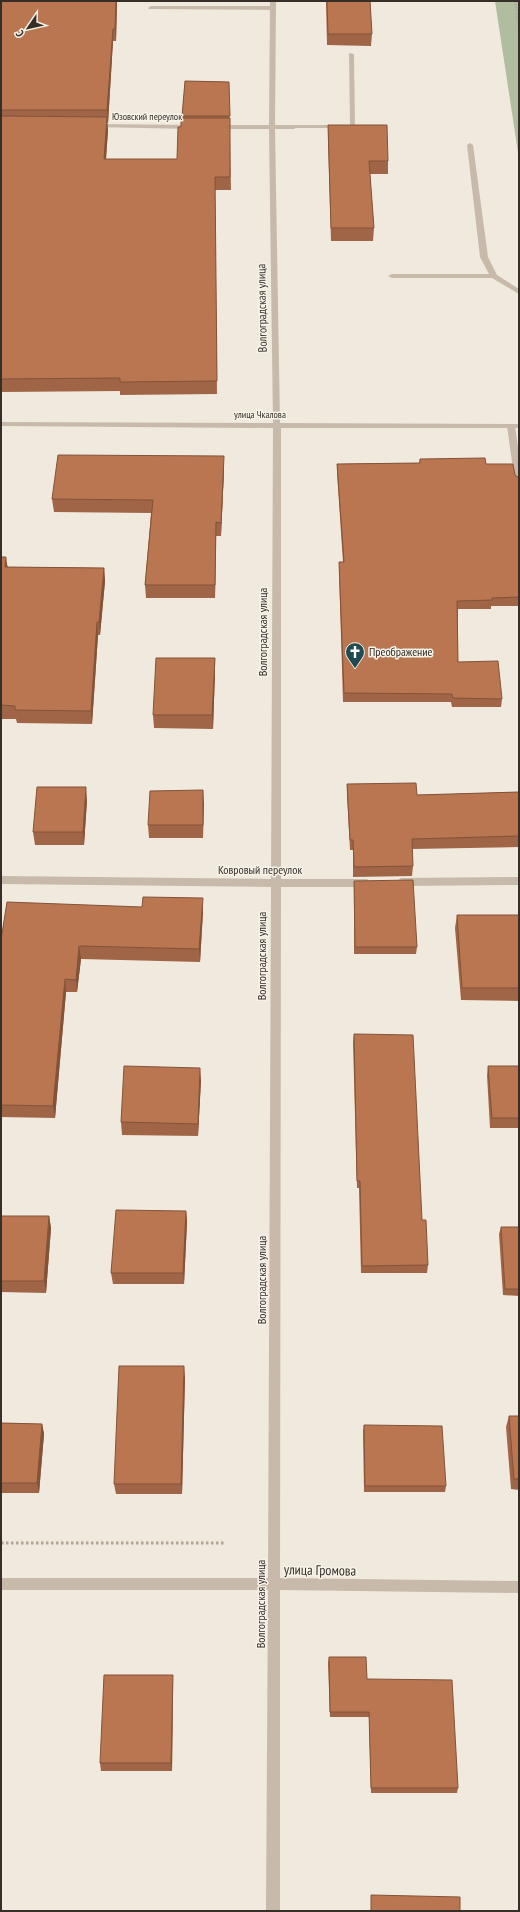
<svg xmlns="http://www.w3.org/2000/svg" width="520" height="1912" viewBox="0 0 520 1912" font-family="'PT Sans Narrow',sans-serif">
<rect width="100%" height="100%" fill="#f0e9dd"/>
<path fill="#b0bd9f" d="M 495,1 L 519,1 L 519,159 Z"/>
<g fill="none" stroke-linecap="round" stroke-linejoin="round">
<path stroke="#b2a595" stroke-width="2" stroke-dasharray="1.5 1.5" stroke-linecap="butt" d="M 515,1 L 519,27"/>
<path stroke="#b2a595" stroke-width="3" stroke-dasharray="2.5 2.5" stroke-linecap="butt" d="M 1,1543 L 225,1543"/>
<g fill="#c7baaa" fill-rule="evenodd">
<path d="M 151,6 L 273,6 L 276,8 L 273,10 L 149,9 L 148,8 Z"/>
<path d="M 349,53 L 354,54 L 355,128 L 292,128 L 291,127 L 294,125 L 350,125 Z"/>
<path d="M 470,143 L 473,145 L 488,257 L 497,275 L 519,289 L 519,294 L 492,278 L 392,278 L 388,276 L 392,274 L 489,274 L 480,257 L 467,145 Z"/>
<path d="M 508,424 L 511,424 L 515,426 L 519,454 L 519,486 L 515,483 L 507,426 Z"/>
</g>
<g fill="#c7baaa" fill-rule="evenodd">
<path d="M 270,1 L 276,1 L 275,125 L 294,125 L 297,127 L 294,129 L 275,129 L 280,423 L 519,424 L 519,428 L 281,428 L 281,879 L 367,879 L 372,883 L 367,887 L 281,887 L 280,1578 L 519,1581 L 519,1593 L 280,1590 L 280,1911 L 266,1911 L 268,1590 L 1,1590 L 1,1578 L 268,1578 L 271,887 L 1,884 L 1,876 L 271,879 L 273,428 L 1,426 L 1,422 L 273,423 L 269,129 L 217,129 L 214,127 L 217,125 L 269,125 Z"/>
<path d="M 95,124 L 193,125 L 196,127 L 193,129 L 93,127 L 92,126 Z"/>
<path d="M 519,877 L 519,885 L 401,886 L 396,882 L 401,878 Z"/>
</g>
</g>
<g fill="#a06546">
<path d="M 1,1 L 117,1 L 116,41 L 113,41 L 108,123 L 107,123 L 108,130 L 106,159 L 177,159 L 182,118 L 185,81 L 229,82 L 231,190 L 215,190 L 217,394 L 120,395 L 120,391 L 1,392 Z"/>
<path d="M 326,1 L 370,1 L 372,34 L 371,46 L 327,45 Z"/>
<path d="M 328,125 L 388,161 L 388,174 L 370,174 L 374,228 L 373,241 L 331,241 L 328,138 Z"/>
<path d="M 420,459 L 486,464 L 515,475 L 519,478 L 519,606 L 491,606 L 491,609 L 458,609 L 458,662 L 502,699 L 501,707 L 452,707 L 451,702 L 343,702 L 339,571 L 339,562 L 343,562 L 337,472 L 337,464 L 419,463 Z"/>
<path d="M 224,470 L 221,536 L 216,536 L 215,598 L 146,598 L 145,585 L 151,513 L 54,512 L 52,499 Z"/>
<path d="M 1,557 L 8,567 L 104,568 L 105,581 L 100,635 L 98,635 L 92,724 L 17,723 L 16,719 L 1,719 Z"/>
<path d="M 215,658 L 215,672 L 213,729 L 154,728 L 153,715 Z"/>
<path d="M 347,784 L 417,795 L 519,792 L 519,847 L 412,849 L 413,866 L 412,876 L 353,877 L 353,850 L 350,850 L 347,794 Z"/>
<path d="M 203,790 L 203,838 L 149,838 L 148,825 Z"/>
<path d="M 87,800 L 84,845 L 35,845 L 33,832 Z"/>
<path d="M 354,881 L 417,947 L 416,954 L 354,954 Z"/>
<path d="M 203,911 L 200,962 L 81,959 L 77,992 L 66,992 L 55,1118 L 1,1117 L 1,940 Z"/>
<path d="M 457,915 L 519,915 L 519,1001 L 461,1000 L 455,928 Z"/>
<path d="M 354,1034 L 422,1220 L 428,1265 L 427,1273 L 361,1273 L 359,1188 L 357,1188 L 353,1042 Z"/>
<path d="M 488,1066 L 519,1066 L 519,1128 L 490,1128 L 487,1075 Z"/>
<path d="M 201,1080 L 198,1136 L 122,1135 L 121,1122 Z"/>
<path d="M 186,1211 L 187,1222 L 184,1284 L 113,1284 L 111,1273 Z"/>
<path d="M 1,1216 L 49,1216 L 51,1228 L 46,1293 L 1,1292 Z"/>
<path d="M 501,1227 L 519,1227 L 519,1296 L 503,1295 L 499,1234 Z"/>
<path d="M 185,1377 L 182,1494 L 116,1494 L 114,1484 Z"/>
<path d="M 509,1416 L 519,1416 L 519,1490 L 511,1489 L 506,1427 Z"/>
<path d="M 1,1423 L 42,1424 L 44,1434 L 39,1493 L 1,1493 Z"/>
<path d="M 364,1425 L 446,1486 L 445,1492 L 364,1492 L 363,1431 Z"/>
<path d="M 329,1657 L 367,1679 L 458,1788 L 457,1793 L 371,1793 L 369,1717 L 330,1717 L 328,1663 Z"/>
<path d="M 173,1684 L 172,1771 L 101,1771 L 100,1763 Z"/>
<path d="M 371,1895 L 460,1911 L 371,1911 Z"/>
</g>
<g fill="#825339">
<path d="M 116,1 L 117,1 L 116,41 L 115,29 Z"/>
<path d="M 113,29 L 113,41 L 108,123 L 107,110 Z"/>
<path d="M 107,117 L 108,130 L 105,172 L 104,159 Z"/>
<path d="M 224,456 L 224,470 L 221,536 L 221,523 Z"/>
<path d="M 216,522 L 216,536 L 215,598 L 215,585 Z"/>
<path d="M 6,557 L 8,570 L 5,567 Z"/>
<path d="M 104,568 L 105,581 L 100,635 L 99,622 Z"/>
<path d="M 97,622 L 98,635 L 92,724 L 91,711 Z"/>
<path d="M 215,658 L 215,672 L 213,729 L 212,715 Z"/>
<path d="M 86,787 L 87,800 L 84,845 L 83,832 Z"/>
<path d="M 203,790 L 204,804 L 203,838 Z"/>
<path d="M 203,898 L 203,911 L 200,962 L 199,949 Z"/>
<path d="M 79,946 L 81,959 L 77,992 L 76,980 Z"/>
<path d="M 65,979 L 66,992 L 55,1118 L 53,1106 Z"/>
<path d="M 200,1068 L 201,1080 L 198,1136 L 198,1124 Z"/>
<path d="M 186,1211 L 187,1222 L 184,1284 L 183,1273 Z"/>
<path d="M 49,1216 L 51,1228 L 46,1293 L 44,1281 Z"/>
<path d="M 184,1366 L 185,1377 L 182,1494 L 181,1484 Z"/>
<path d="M 42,1424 L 44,1434 L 39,1493 L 37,1483 Z"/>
<path d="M 173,1675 L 173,1684 L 172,1771 L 171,1763 Z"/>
</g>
<g fill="#ba7651" stroke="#825339">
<path d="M 1,1 L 116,1 L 115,29 L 113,29 L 107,110 L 1,110 Z"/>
<path d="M 327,1 L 370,1 L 372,34 L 328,34 Z"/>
<path d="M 185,81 L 229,82 L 230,116 L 182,116 Z"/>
<path d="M 1,116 L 107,117 L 104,159 L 177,159 L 178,127 L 181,127 L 181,118 L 230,118 L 230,177 L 215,177 L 217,381 L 120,382 L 120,378 L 1,379 Z"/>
<path d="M 328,125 L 387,125 L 388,161 L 369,161 L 374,228 L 331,228 Z"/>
<path d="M 58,455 L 224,456 L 221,523 L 216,522 L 215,585 L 145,585 L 153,500 L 52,499 Z"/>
<path d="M 485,458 L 486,464 L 513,464 L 515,475 L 519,478 L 519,597 L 492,598 L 492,600 L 457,601 L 458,662 L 498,661 L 502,699 L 453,698 L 452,694 L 344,693 L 339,562 L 344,562 L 337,464 L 420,463 L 420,459 Z"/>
<path d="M 1,557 L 6,557 L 5,567 L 104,568 L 99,622 L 97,622 L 91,711 L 15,710 L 15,706 L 1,705 Z"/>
<path d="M 156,658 L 215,658 L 212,715 L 153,715 Z"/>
<path d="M 416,783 L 417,795 L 519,792 L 519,836 L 412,839 L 413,866 L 354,867 L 353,840 L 350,840 L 347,784 Z"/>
<path d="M 37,787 L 86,787 L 83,832 L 33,832 Z"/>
<path d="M 203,790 L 203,825 L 148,825 L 150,791 Z"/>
<path d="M 413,880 L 417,947 L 355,947 L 354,881 Z"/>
<path d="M 143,897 L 203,898 L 199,949 L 79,946 L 76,980 L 65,979 L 53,1106 L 1,1105 L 1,940 L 7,902 L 142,907 Z"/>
<path d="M 457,915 L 519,915 L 519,988 L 462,988 Z"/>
<path d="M 354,1034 L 413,1035 L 422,1220 L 426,1220 L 428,1265 L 362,1266 L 360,1181 L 357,1181 Z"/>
<path d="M 124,1066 L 200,1068 L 198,1124 L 121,1122 Z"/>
<path d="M 488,1066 L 519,1066 L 519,1118 L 492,1118 Z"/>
<path d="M 116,1210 L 186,1211 L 183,1273 L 111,1273 Z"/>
<path d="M 1,1216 L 49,1216 L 44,1281 L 1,1281 Z"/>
<path d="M 501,1227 L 519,1227 L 519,1289 L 505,1289 Z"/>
<path d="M 119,1366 L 184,1366 L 181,1484 L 114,1484 Z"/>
<path d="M 509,1416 L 519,1416 L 519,1479 L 514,1479 Z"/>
<path d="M 1,1423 L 42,1424 L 37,1483 L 1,1483 Z"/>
<path d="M 364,1425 L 442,1426 L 446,1486 L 365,1486 Z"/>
<path d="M 329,1657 L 366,1657 L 367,1679 L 452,1680 L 458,1788 L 371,1788 L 369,1712 L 330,1712 Z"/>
<path d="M 104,1675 L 173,1675 L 171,1763 L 100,1763 Z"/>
<path d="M 371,1895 L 460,1897 L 460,1911 L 371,1911 Z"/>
</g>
<defs>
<g id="church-pin" transform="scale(1)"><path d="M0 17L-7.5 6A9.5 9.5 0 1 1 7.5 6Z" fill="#224a53" stroke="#f8f3e9"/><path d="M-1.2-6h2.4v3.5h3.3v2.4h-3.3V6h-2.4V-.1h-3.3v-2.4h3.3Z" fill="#fff"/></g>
</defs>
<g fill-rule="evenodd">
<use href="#church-pin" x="355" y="652"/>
</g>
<g text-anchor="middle" stroke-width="3" stroke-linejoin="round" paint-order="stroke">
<g font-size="10" fill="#352e29" stroke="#f8f3e9">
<text x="147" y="120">Юзовский переулок</text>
<text x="260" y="418">улица Чкалова</text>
</g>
<g font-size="12" fill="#352e29" stroke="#f8f3e9">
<text transform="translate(262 308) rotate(-91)" y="4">Волгоградская улица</text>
<text transform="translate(263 632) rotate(-90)" y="4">Волгоградская улица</text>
<text x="260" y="874">Ковровый переулок</text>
<text transform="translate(262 956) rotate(-90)" y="4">Волгоградская улица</text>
<text transform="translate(262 1280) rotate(-90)" y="4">Волгоградская улица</text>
<text transform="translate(261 1604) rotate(-90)" y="4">Волгоградская улица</text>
</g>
<g font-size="12" fill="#352e29" stroke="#f8f3e9" text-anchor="start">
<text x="369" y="656">Преображение</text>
</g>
<g font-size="14" fill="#352e29" stroke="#f8f3e9">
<text transform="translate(320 1570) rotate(1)" y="5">улица Громова</text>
</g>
</g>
<rect width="520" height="1912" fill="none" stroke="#352e29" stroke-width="4"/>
<g transform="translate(28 28) rotate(236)" stroke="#f8f3e9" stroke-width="3" paint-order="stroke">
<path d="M0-3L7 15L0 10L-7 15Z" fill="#352e29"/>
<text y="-6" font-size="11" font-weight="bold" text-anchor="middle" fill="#352e29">С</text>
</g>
</svg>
